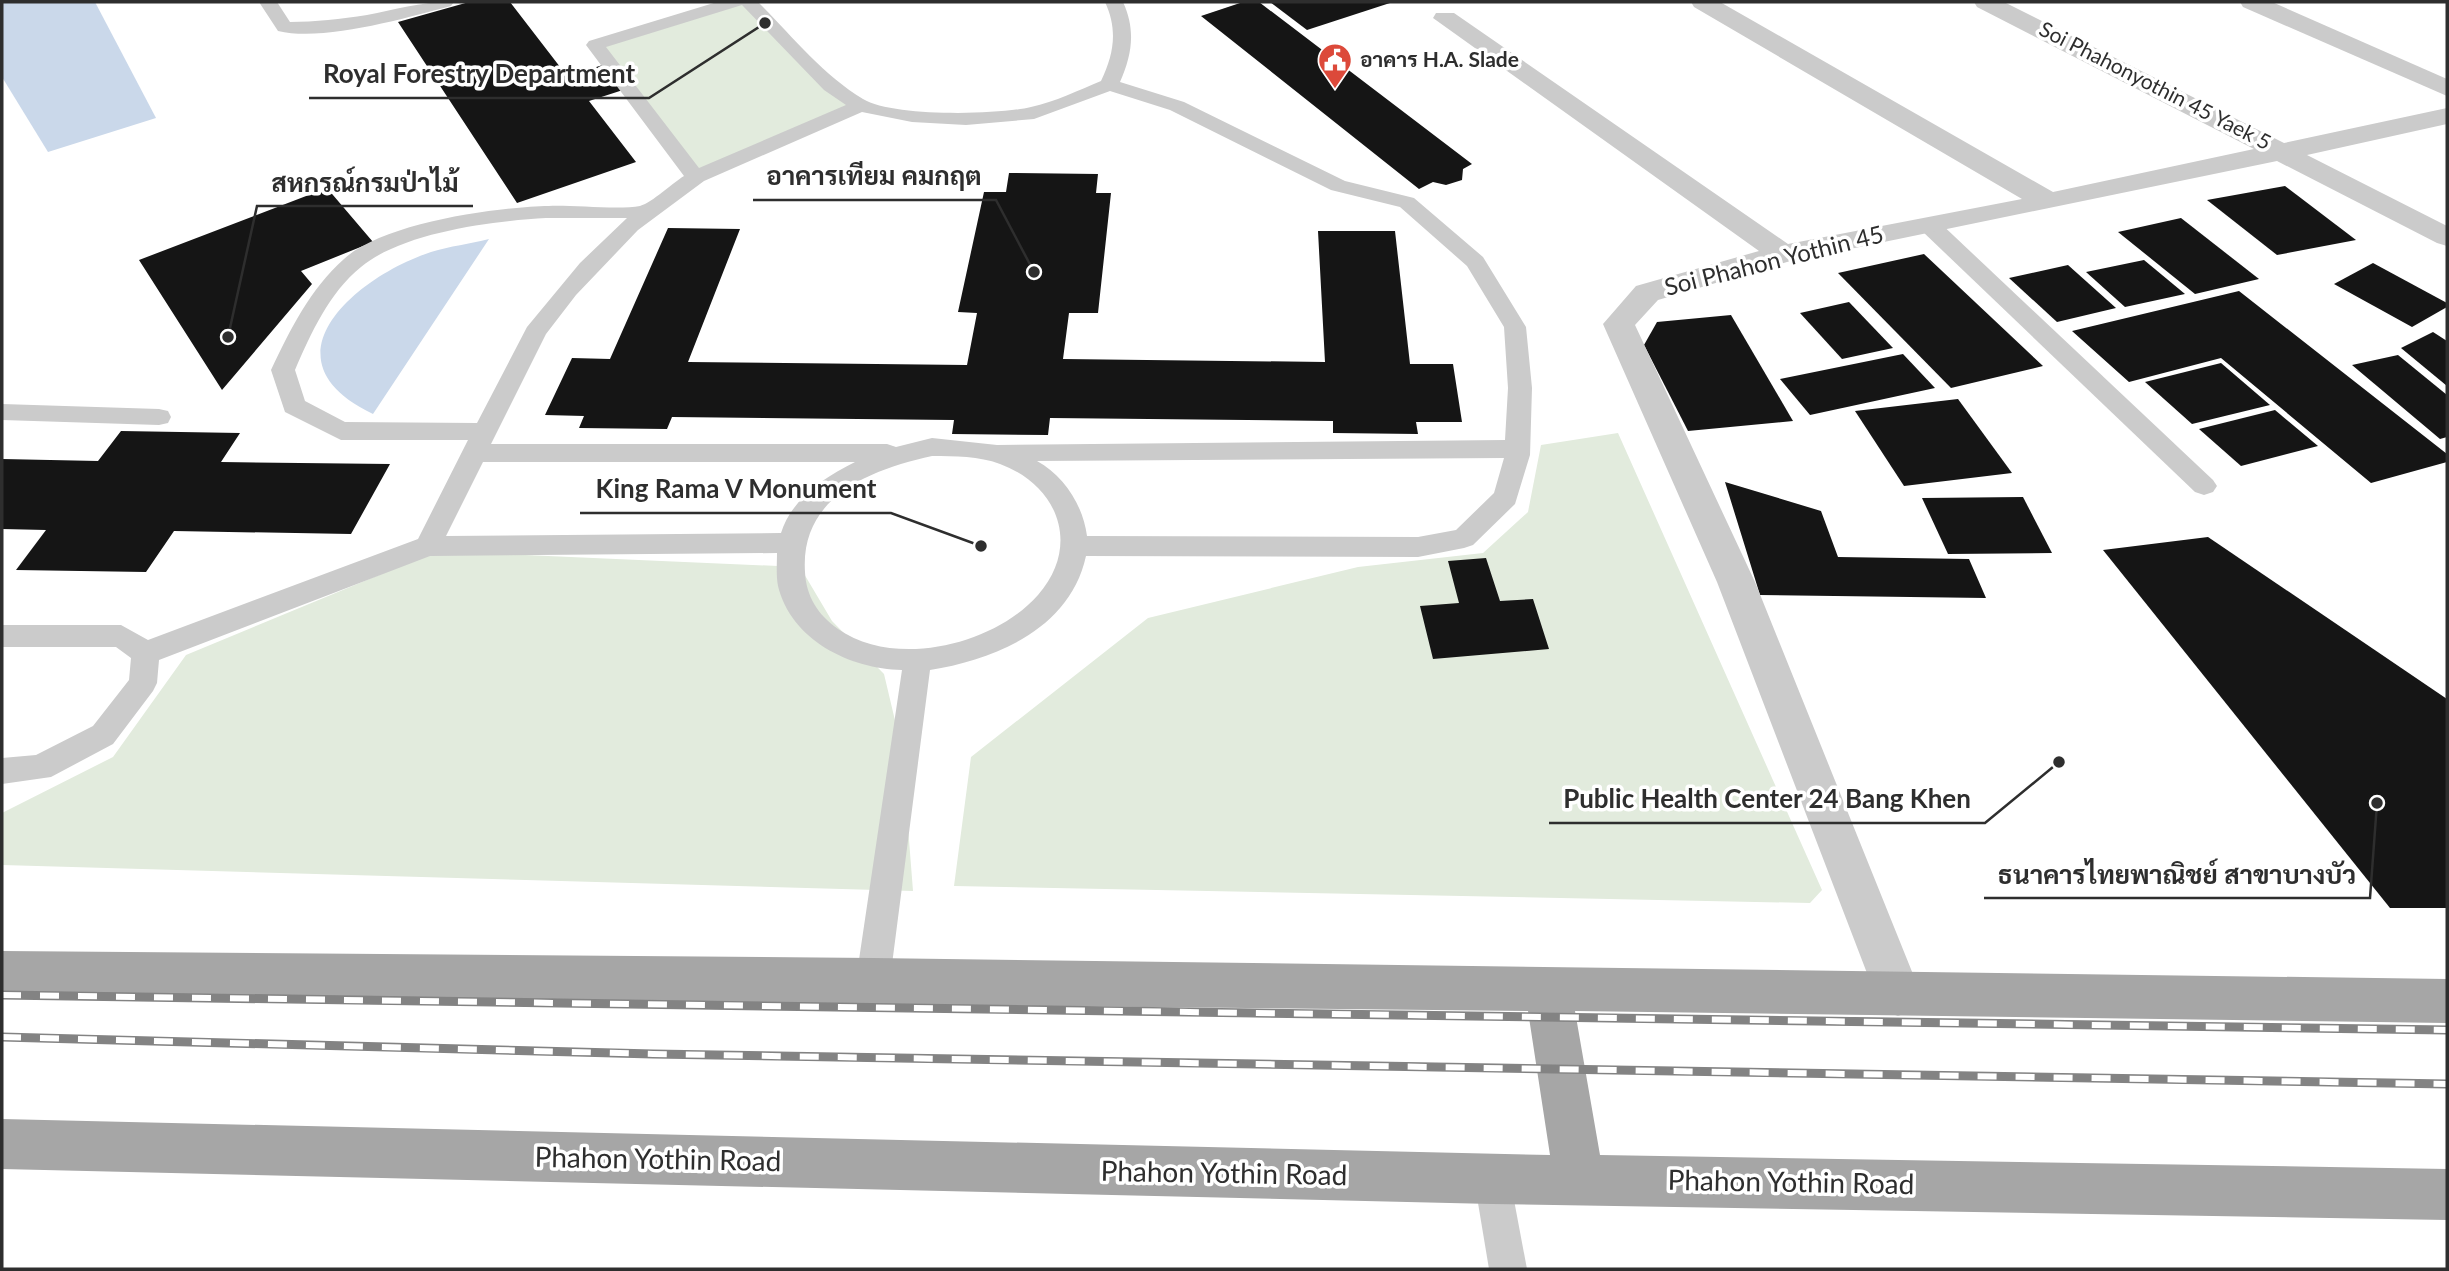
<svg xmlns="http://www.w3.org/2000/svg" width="2449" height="1271" viewBox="0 0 2449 1271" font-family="Lato,Sarabun,sans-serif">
<rect width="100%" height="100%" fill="#fff"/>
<g fill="#e2ebdd">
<path d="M 735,2 L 748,2 L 831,86 L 860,106 L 696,178 L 595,45 Z"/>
<path d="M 1618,433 L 1822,890 L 1810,903 L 954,886 L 971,757 L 1148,618 L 1358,567 L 1483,553 L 1528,512 L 1541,445 Z"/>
<path d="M 437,551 L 800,567 L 832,621 L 884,674 L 902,750 L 913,891 L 2,865 L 2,813 L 113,757 L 186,655 Z"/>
</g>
<g fill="#cad8ea">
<path d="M 2,2 L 95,2 L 156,118 L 48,152 L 2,77 Z"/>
<path d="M 489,239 L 373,414 C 259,360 355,277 431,252 C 450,246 470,244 489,239 Z"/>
</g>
<g fill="#151515">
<path d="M 469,2 L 510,2 L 567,76 L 606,64 L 626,89 L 589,101 L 636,162 L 517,203 L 398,22 Z"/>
<path d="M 1243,2 L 1259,2 L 1472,164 L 1463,169 L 1462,180 L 1446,185 L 1433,182 L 1419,189 L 1201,16 Z"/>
<path d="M 1270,2 L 1393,2 L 1307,30 Z"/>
<path d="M 1009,173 L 1098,174 L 1096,193 L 1111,193 L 1098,313 L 1069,313 L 1063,359 L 1325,362 L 1318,231 L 1395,231 L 1410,364 L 1453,364 L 1462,422 L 1416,422 L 1418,434 L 1333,433 L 1333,421 L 1050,418 L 1048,435 L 952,434 L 954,420 L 672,417 L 667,429 L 579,428 L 584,416 L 545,415 L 572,358 L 610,359 L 668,228 L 740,229 L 688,362 L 967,365 L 977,313 L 958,312 L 984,192 L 1006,192 Z"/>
<path d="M 2285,186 L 2356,240 L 2277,255 L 2207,200 Z"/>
<path d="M 327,188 L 373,242 L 301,271 L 312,284 L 222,390 L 139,260 Z"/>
<path d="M 2181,218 L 2259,279 L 2195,294 L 2118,232 Z"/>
<path d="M 1924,254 L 2043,366 L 1951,388 L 1838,273 Z"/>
<path d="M 2144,260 L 2185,294 L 2125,307 L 2086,272 Z"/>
<path d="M 2373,263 L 2447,303 L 2447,307 L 2412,327 L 2334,284 Z"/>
<path d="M 2068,265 L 2116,308 L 2057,322 L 2009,278 Z"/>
<path d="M 2239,291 L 2447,454 L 2447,462 L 2371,483 L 2221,358 L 2129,382 L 2072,331 Z"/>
<path d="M 1849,302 L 1893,348 L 1842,359 L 1800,313 Z"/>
<path d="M 1731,315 L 1793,421 L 1688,431 L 1644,345 L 1657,322 Z"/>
<path d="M 2433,332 L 2447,341 L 2447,386 L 2401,348 Z"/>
<path d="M 1903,354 L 1935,388 L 1810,415 L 1780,379 Z"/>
<path d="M 2398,355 L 2447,395 L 2447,437 L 2440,439 L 2352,365 Z"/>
<path d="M 2221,363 L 2270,405 L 2192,424 L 2145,382 Z"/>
<path d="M 1958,399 L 2012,473 L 1904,486 L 1855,411 Z"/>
<path d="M 2275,410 L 2318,446 L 2241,466 L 2199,429 Z"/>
<path d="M 121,431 L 240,433 L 221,462 L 390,464 L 351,534 L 174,531 L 146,572 L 16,570 L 46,530 L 2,529 L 2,459 L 98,461 Z"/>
<path d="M 1725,482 L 1821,511 L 1838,557 L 1969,559 L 1986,598 L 1760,595 Z"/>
<path d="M 2023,497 L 2052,553 L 1948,554 L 1922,498 Z"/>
<path d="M 2208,537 L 2447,699 L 2447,908 L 2390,908 L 2103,550 Z"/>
<path d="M 1486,558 L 1500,601 L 1533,599 L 1549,649 L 1433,659 L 1420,606 L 1459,603 L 1448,561 Z"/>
</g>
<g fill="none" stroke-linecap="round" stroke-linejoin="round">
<g fill="#cbcbcb" fill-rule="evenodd">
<path d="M 259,2 L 277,2 L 290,22 C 315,22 341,19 367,15 C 396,9 424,1 454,2 L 451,6 C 405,18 324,42 278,31 Z"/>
<path d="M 717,2 L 758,2 C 791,35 823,75 863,99 C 892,117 998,115 1031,107 C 1055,102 1079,90 1101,81 C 1114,54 1118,30 1105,2 L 1123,2 C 1136,30 1132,55 1120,82 L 1184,102 L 1345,181 L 1414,198 L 1483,257 L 1526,327 L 1532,388 L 1530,455 L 1515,504 L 1473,545 L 1464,548 L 1418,557 L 1086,556 C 1070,629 996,659 930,670 L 890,980 L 885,991 L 873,996 L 861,991 L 856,980 L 902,670 C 850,669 791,640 778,586 C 776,576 777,563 777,553 L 430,556 L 159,660 L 157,683 L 153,691 L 113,744 L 51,777 L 2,784 L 2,758 L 36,755 L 93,726 L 129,680 L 131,658 L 116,647 L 2,647 L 2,625 L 121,625 L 148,640 L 418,539 L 468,440 L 341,440 L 285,412 L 271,370 C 290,330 310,289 344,259 C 383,223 496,207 549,206 C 572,205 620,210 640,206 C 653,202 671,184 684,176 L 586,45 L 589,41 ZM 742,5 L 824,90 L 846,105 L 699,168 L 606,47 ZM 1110,91 L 1170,110 L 1331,190 L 1400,207 L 1467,266 L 1504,327 L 1508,388 L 1505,440 L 997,445 L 932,438 L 896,447 L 887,444 L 491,444 L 546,334 L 576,295 L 638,230 L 704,181 L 862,112 L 912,122 L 966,125 L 1034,119 ZM 546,218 L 627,218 L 580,263 L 527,327 L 477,423 L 345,422 L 305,401 L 295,370 C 311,333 329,293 361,267 C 403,232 493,221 546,218 ZM 932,456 C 955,456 979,456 1000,464 C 1059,486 1081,546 1038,595 C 994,645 895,669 838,629 C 818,615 806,596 805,572 C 800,497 869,470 932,456 ZM 1504,458 L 1494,493 L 1456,530 L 1418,537 L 1087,536 C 1083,505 1064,476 1037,461 ZM 483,462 L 855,462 C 825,477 792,498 781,533 L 446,536 Z"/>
<path d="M 1929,219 L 1937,220 L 2213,480 L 2217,486 L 2213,492 L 2204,495 L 2195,492 L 1921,230 L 1918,225 Z"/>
<path d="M 2,404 L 159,409 L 168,411 L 171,417 L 168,423 L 159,425 L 2,420 Z"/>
<path d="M 1492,1161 L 1505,1166 L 1510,1179 L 1527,1269 L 1489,1269 L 1474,1179 L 1479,1166 Z"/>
</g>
<g fill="#cbcbcb" fill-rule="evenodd">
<path d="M 1691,2 L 1720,2 L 2053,192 L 2254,149 L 1977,7 L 1974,2 L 2004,2 L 2284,143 L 2447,108 L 2447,124 L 2307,155 L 2447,226 L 2447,246 L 2437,243 L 2277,161 L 1787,262 L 1658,300 L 1635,325 L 1755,582 L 1921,994 L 1914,1010 L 1898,1016 L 1882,1010 L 1875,994 L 1717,582 L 1603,324 L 1636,286 L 1759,251 L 1433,18 L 1436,13 L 1454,13 L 1788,244 L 2022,199 L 1694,7 Z"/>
<path d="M 2240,2 L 2272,2 L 2447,79 L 2447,96 L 2243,7 Z"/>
</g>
<path fill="#a6a6a6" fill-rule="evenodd" d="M 2,951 L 873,958 L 2447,979 L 2447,1023 L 1575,1011 L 1600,1155 L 2447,1169 L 2447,1220 L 1492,1204 L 2,1169 L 2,1119 L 1550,1155 L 1528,1011 L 2,995 Z"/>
<g stroke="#838383" stroke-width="9">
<g id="rail">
<path d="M 2,995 L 2447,1030"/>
<path d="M 2,1037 L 653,1054 L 2447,1084"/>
</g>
</g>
<use href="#rail" stroke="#fff" stroke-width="6" stroke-dasharray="19" stroke-linecap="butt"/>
</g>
<defs>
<g id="civic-pin" transform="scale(1.75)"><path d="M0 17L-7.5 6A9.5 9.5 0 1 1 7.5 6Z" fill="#dc493a" stroke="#fff"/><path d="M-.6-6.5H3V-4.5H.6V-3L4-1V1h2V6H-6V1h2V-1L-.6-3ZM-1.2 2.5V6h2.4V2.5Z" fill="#fff"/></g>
</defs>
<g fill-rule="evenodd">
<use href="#civic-pin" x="1335" y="60"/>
</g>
<g text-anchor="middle" stroke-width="7" stroke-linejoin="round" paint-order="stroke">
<g font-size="21" font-weight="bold" fill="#2e2e2e" stroke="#fff" text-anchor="start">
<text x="1360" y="67">อาคาร H.A. Slade</text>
</g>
<g font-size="21" fill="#2e2e2e" stroke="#fff">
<text transform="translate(2155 86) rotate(27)" y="7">Soi Phahonyothin 45 Yaek 5</text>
</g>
<g font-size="24" fill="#2e2e2e" stroke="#fff">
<text transform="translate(1774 261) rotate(-14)" y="8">Soi Phahon Yothin 45</text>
</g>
<g font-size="28" fill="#2e2e2e" stroke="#fff">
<text transform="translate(658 1159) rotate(1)" y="10">Phahon Yothin Road</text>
<text transform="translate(1224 1173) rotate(1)" y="10">Phahon Yothin Road</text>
<text transform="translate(1791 1182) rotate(1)" y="10">Phahon Yothin Road</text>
</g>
</g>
<path fill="none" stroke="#2e2e2e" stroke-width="2.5" d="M765 23L649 98H309M1034 272L996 200H753M228 337L257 206H473M981 546L891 513H580M2059 762L1985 823H1549M2377 803L2370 898H1984"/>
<g fill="#2e2e2e" stroke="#fff" stroke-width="2.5">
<circle cx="765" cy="23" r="7"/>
<circle cx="1034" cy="272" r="7"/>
<circle cx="228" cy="337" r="7"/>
<circle cx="981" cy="546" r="7"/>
<circle cx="2059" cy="762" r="7"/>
<circle cx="2377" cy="803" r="7"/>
</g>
<g font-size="26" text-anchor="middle" font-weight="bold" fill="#2e2e2e" stroke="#fff" stroke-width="7" stroke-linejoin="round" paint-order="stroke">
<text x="479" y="83">Royal Forestry Department</text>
<text x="874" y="185">อาคารเทียม คมกฤต</text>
<text x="365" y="192">สหกรณ์กรมป่าไม้</text>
<text x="736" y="498">King Rama V Monument</text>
<text x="1767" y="808">Public Health Center 24 Bang Khen</text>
<text x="2177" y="884">ธนาคารไทยพาณิชย์ สาขาบางบัว</text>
</g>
<rect width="2449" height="1271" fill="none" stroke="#2e2e2e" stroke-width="7"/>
</svg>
